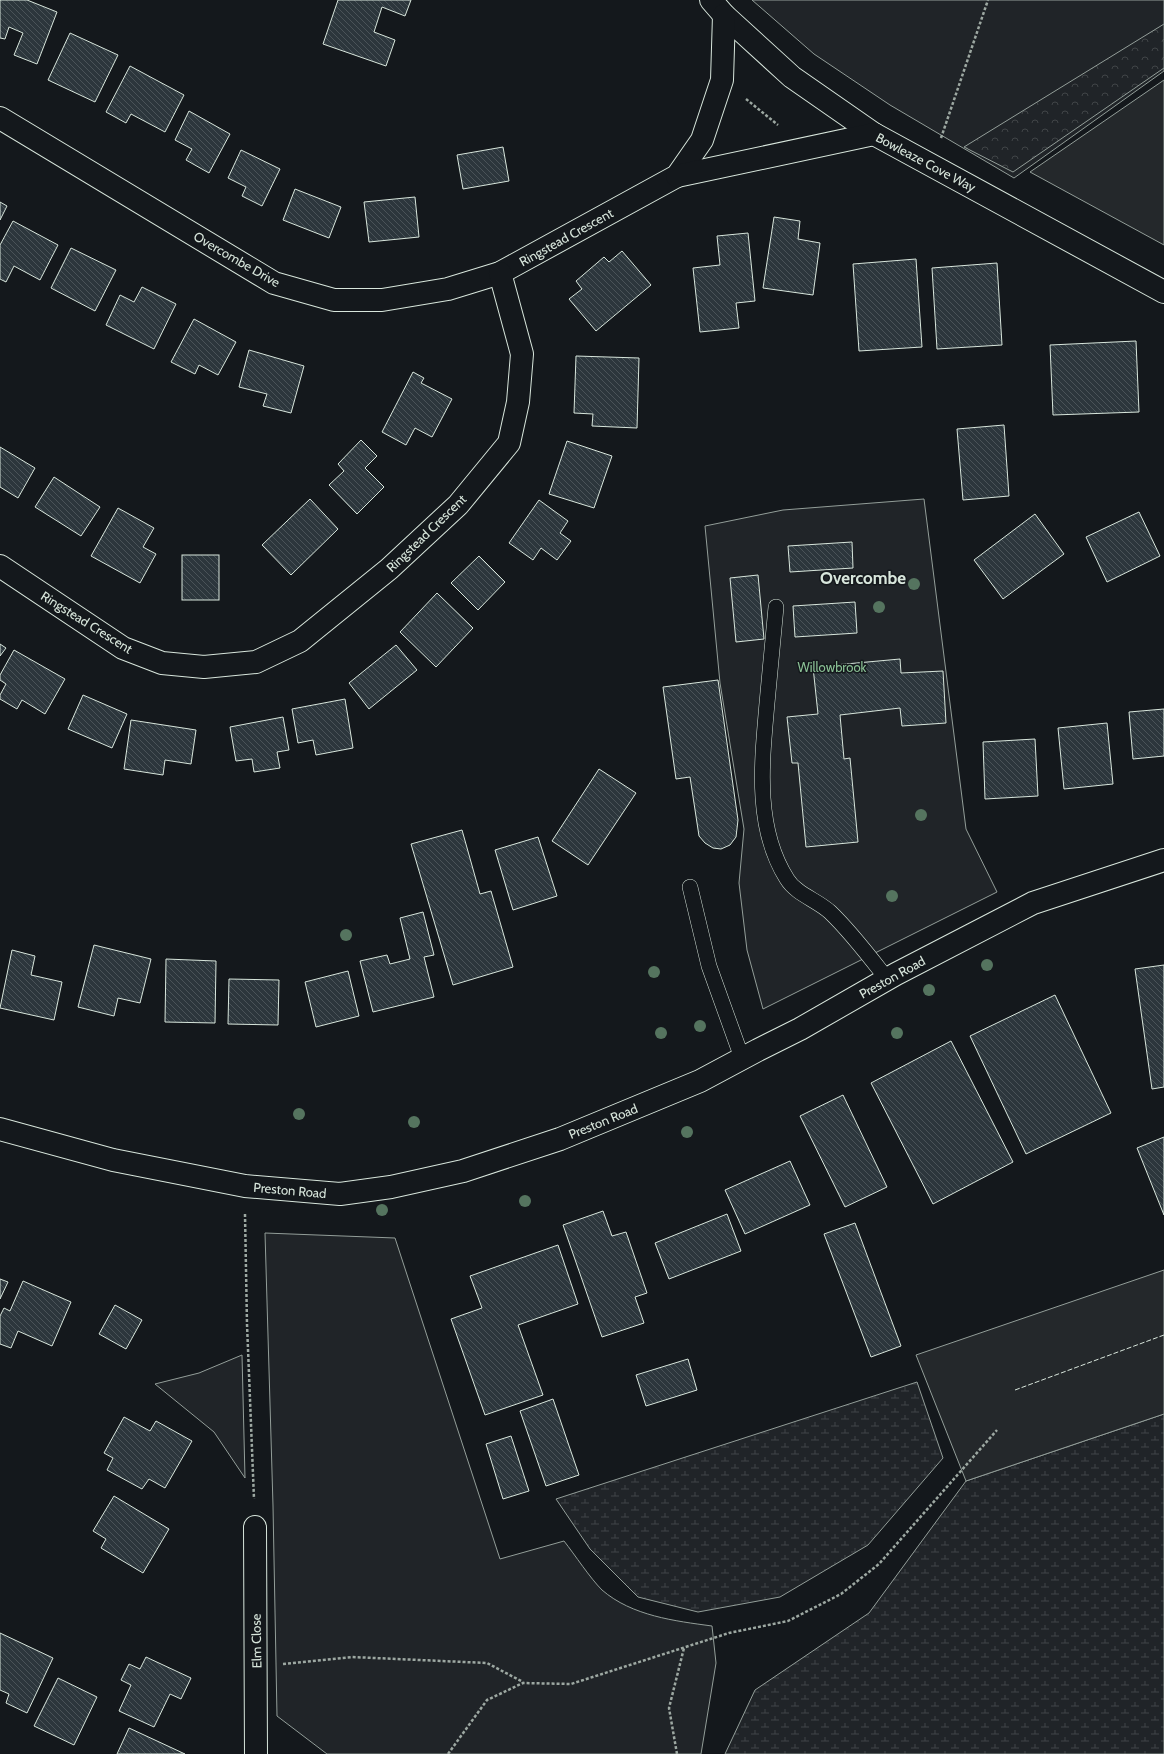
<svg xmlns="http://www.w3.org/2000/svg" width="1164" height="1754" viewBox="0 0 1164 1754" font-family="Cabin,sans-serif">
<defs>
<pattern id="forest-crowns" width="20" height="18" patternUnits="userSpaceOnUse"><rect width="20" height="18" fill="#202428"/><path d="M2 6a3 3 0 1 1 6 0M12 15a3 3 0 1 1 6 0" fill="none" stroke="#404447"/></pattern>
<pattern id="wetland-marsh" width="20" height="14" patternUnits="userSpaceOnUse"><rect width="20" height="14" fill="#202428"/><path d="M1 5h8M5 5V1M11 12h8M15 12V8" fill="none" stroke="#404447"/></pattern>
<pattern id="building-back-hatch" width="6" height="6" patternUnits="userSpaceOnUse"><rect width="6" height="6" fill="#2c363c"/><path d="M-1 5l2 2M0 0l6 6M5-1l2 2" fill="none" stroke="#4a5358"/></pattern>
</defs>
<rect width="100%" height="100%" fill="#14181c"/>
<g fill="#202428" stroke="#939e99">
<path d="M 752,0 L 1164,0 L 1164,71 L 1014,178 L 890,105 L 814,54 Z"/>
<path d="M 924,499 L 966,829 L 997,892 L 763,1009 L 747,950 L 739,883 L 744,829 L 720,683 L 705,526 L 783,510 Z"/>
<path d="M 265,1233 L 395,1238 L 500,1559 L 564,1541 C 575,1555 590,1578 602,1590 C 632,1616 675,1621 712,1626 L 716,1663 L 701,1754 L 327,1754 L 277,1716 L 273,1506 Z"/>
<path d="M 242,1355 L 245,1478 L 214,1432 L 155,1384 L 199,1373 Z"/>
</g>
<path fill="url(#forest-crowns)" stroke="#939e99" d="M 1164,24 L 1164,68 L 1013,172 L 964,147 Z"/>
<g fill="url(#wetland-marsh)" stroke="#939e99">
<path d="M 917,1382 L 943,1458 L 868,1545 L 780,1597 L 698,1612 L 638,1597 L 590,1549 L 556,1499 Z"/>
<path d="M 1164,1414 L 1164,1754 L 725,1754 L 755,1690 L 869,1613 L 966,1481 Z"/>
</g>
<g fill="#24282b" stroke="#939e99">
<path d="M 1164,80 L 1164,245 L 1030,172 Z"/>
<path d="M 1164,1270 L 1164,1414 L 966,1481 L 916,1355 Z"/>
</g>
<g fill="url(#building-back-hatch)" stroke="#d8e6dc">
<path d="M 0,0 L 27,0 L 57,12 L 37,64 L 14,55 L 23,33 L 9,27 L 5,39 L 0,38 Z"/>
<path d="M 338,0 L 411,0 L 405,16 L 382,7 L 374,32 L 395,40 L 386,66 L 323,44 Z"/>
<path d="M 70,33 L 118,55 L 95,102 L 48,80 Z"/>
<path d="M 130,66 L 184,95 L 165,132 L 131,114 L 126,123 L 106,112 Z"/>
<path d="M 189,111 L 230,134 L 209,173 L 186,160 L 192,149 L 175,140 Z"/>
<path d="M 503,147 L 509,181 L 463,189 L 457,155 Z"/>
<path d="M 241,150 L 280,169 L 262,206 L 242,196 L 246,187 L 228,178 Z"/>
<path d="M 295,189 L 341,207 L 329,238 L 283,220 Z"/>
<path d="M 415,197 L 419,237 L 369,242 L 364,202 Z"/>
<path d="M 0,202 L 7,206 L 0,220 Z"/>
<path d="M 774,217 L 800,221 L 798,239 L 820,243 L 813,295 L 763,288 Z"/>
<path d="M 13,221 L 58,245 L 40,280 L 14,266 L 6,282 L 0,279 L 0,245 Z"/>
<path d="M 748,233 L 755,301 L 736,303 L 739,328 L 700,332 L 693,268 L 720,265 L 717,236 Z"/>
<path d="M 71,248 L 116,270 L 95,311 L 51,288 Z"/>
<path d="M 622,251 L 651,285 L 596,331 L 569,299 L 582,289 L 576,281 L 604,257 L 609,262 Z"/>
<path d="M 916,259 L 922,347 L 859,351 L 853,264 Z"/>
<path d="M 997,263 L 1002,345 L 937,349 L 932,268 Z"/>
<path d="M 142,287 L 176,304 L 154,349 L 106,325 L 120,295 L 134,302 Z"/>
<path d="M 194,319 L 236,342 L 218,375 L 199,365 L 195,374 L 171,362 Z"/>
<path d="M 1136,341 L 1139,412 L 1053,415 L 1050,345 Z"/>
<path d="M 249,350 L 304,366 L 291,413 L 263,406 L 267,394 L 239,387 Z"/>
<path d="M 576,356 L 639,358 L 637,428 L 592,426 L 593,414 L 574,413 Z"/>
<path d="M 413,372 L 424,378 L 421,383 L 452,399 L 432,437 L 415,428 L 406,445 L 382,432 Z"/>
<path d="M 1004,425 L 1009,496 L 963,500 L 957,429 Z"/>
<path d="M 361,440 L 377,456 L 365,468 L 384,487 L 357,514 L 329,485 L 344,471 L 338,464 Z"/>
<path d="M 567,441 L 612,456 L 594,508 L 549,494 Z"/>
<path d="M 0,447 L 35,468 L 18,498 L 0,487 Z"/>
<path d="M 54,477 L 100,507 L 81,536 L 35,507 Z"/>
<path d="M 310,499 L 338,529 L 291,575 L 262,545 Z"/>
<path d="M 539,500 L 568,521 L 560,533 L 571,541 L 557,560 L 541,548 L 533,560 L 509,543 Z"/>
<path d="M 118,508 L 154,528 L 143,547 L 156,554 L 140,583 L 91,556 Z"/>
<path d="M 1139,512 L 1160,556 L 1107,582 L 1086,537 Z"/>
<path d="M 1035,514 L 1064,554 L 1003,599 L 974,560 Z"/>
<path d="M 852,542 L 853,568 L 790,572 L 788,546 Z"/>
<rect x="182" y="555" width="37" height="45"/>
<path d="M 479,556 L 505,582 L 478,610 L 451,583 Z"/>
<path d="M 758,575 L 764,639 L 736,642 L 730,578 Z"/>
<path d="M 437,593 L 473,628 L 436,667 L 400,632 Z"/>
<path d="M 855,602 L 857,633 L 795,637 L 793,606 Z"/>
<path d="M 0,644 L 6,648 L 0,656 Z"/>
<path d="M 396,645 L 417,670 L 369,709 L 349,683 Z"/>
<path d="M 14,650 L 65,679 L 45,714 L 22,700 L 17,709 L 0,699 L 0,695 L 6,684 L 0,680 L 0,675 Z"/>
<path d="M 900,659 L 901,673 L 943,671 L 946,723 L 902,726 L 900,708 L 840,715 L 844,759 L 850,758 L 858,842 L 806,847 L 798,763 L 792,763 L 787,717 L 818,714 L 813,667 Z"/>
<path d="M 718,680 L 738,820 L 736,837 L 730,845 L 721,849 L 713,848 L 705,843 L 699,836 L 690,777 L 676,779 L 663,687 Z"/>
<path d="M 83,695 L 127,714 L 112,748 L 68,729 Z"/>
<path d="M 345,699 L 353,748 L 316,755 L 313,740 L 298,743 L 292,709 Z"/>
<path d="M 1164,709 L 1164,756 L 1133,759 L 1129,712 Z"/>
<path d="M 283,717 L 289,750 L 277,752 L 280,768 L 254,772 L 252,759 L 236,761 L 230,727 Z"/>
<path d="M 131,720 L 196,730 L 191,764 L 165,760 L 163,775 L 124,769 Z"/>
<path d="M 1107,723 L 1113,784 L 1064,789 L 1058,728 Z"/>
<path d="M 1035,739 L 1038,796 L 985,799 L 983,742 Z"/>
<path d="M 599,769 L 636,793 L 588,865 L 552,841 Z"/>
<path d="M 462,830 L 480,894 L 491,891 L 513,967 L 453,985 L 411,844 Z"/>
<path d="M 538,837 L 557,896 L 513,910 L 495,850 Z"/>
<path d="M 423,912 L 434,955 L 424,957 L 434,997 L 373,1012 L 360,961 L 387,955 L 390,964 L 410,959 L 400,918 Z"/>
<path d="M 94,945 L 151,959 L 140,1003 L 118,998 L 114,1016 L 78,1007 Z"/>
<path d="M 12,950 L 35,956 L 31,975 L 62,982 L 54,1020 L 0,1008 Z"/>
<path d="M 166,959 L 216,961 L 215,1023 L 165,1022 Z"/>
<path d="M 1164,965 L 1164,1087 L 1152,1089 L 1135,969 Z"/>
<path d="M 348,971 L 359,1016 L 316,1027 L 305,982 Z"/>
<path d="M 229,979 L 279,980 L 278,1025 L 228,1024 Z"/>
<path d="M 1055,995 L 1111,1113 L 1026,1154 L 970,1036 Z"/>
<path d="M 951,1041 L 1013,1162 L 933,1204 L 871,1083 Z"/>
<path d="M 843,1095 L 887,1187 L 845,1207 L 800,1116 Z"/>
<path d="M 1164,1137 L 1164,1215 L 1137,1148 Z"/>
<path d="M 790,1161 L 810,1205 L 745,1234 L 725,1190 Z"/>
<path d="M 603,1211 L 612,1236 L 626,1232 L 647,1293 L 635,1297 L 644,1323 L 602,1337 L 563,1225 Z"/>
<path d="M 727,1214 L 741,1251 L 669,1279 L 655,1243 Z"/>
<path d="M 855,1223 L 901,1346 L 871,1357 L 824,1234 Z"/>
<path d="M 558,1245 L 578,1304 L 518,1325 L 543,1395 L 485,1415 L 451,1319 L 482,1308 L 470,1276 Z"/>
<path d="M 0,1279 L 8,1282 L 0,1299 Z"/>
<path d="M 23,1281 L 71,1302 L 52,1346 L 18,1331 L 11,1348 L 0,1344 L 0,1316 L 4,1308 L 10,1311 Z"/>
<path d="M 115,1305 L 142,1320 L 126,1349 L 99,1334 Z"/>
<path d="M 688,1359 L 697,1390 L 646,1406 L 636,1375 Z"/>
<path d="M 553,1399 L 579,1475 L 546,1486 L 520,1411 Z"/>
<path d="M 124,1417 L 150,1431 L 156,1421 L 192,1441 L 165,1488 L 149,1479 L 142,1489 L 107,1470 L 113,1458 L 104,1453 Z"/>
<path d="M 511,1436 L 529,1491 L 503,1499 L 486,1444 Z"/>
<path d="M 114,1496 L 169,1529 L 143,1573 L 101,1548 L 106,1539 L 93,1531 Z"/>
<path d="M 0,1633 L 53,1658 L 27,1713 L 6,1703 L 9,1694 L 0,1690 Z"/>
<path d="M 146,1657 L 191,1678 L 181,1699 L 170,1694 L 154,1727 L 119,1711 L 131,1685 L 121,1680 L 129,1664 L 140,1669 Z"/>
<path d="M 58,1678 L 97,1697 L 74,1745 L 34,1726 Z"/>
<path d="M 129,1728 L 185,1754 L 117,1754 Z"/>
</g>
<g fill="none" stroke-linecap="round" stroke-linejoin="round">
<g stroke="#d8e6dc" stroke-width="16">
<g id="lane">
<path d="M 776,607 C 773,639 770,671 767,703 C 762,761 754,827 787,879 C 796,894 817,900 830,912 C 851,932 869,956 887,979"/>
<path d="M 690,887 L 709,966 L 742,1058"/>
</g>
</g>
<g stroke="#d8e6dc" stroke-width="24">
<g id="street">
<path d="M 711,0 L 724,15 L 792,77 L 874,134 L 1164,292"/>
<path d="M 0,118 L 274,283 L 334,300 L 382,300 L 448,289 L 500,273 L 677,176 L 702,140 L 722,80 L 724,15"/>
<path d="M 677,176 L 874,134"/>
<path d="M 0,566 L 123,648 L 162,663 L 204,667 L 256,662 L 300,641 L 389,569 L 458,505 L 509,443 L 518,402 L 522,354 L 500,273"/>
<path d="M 255,1527 L 256,1754"/>
</g>
</g>
<g stroke="#d8e6dc" stroke-width="24">
<path id="secondary" d="M 0,1129 L 113,1160 L 245,1186 L 340,1194 L 391,1187 L 463,1171 L 560,1139 L 700,1081 L 758,1050 L 800,1029 L 896,974 L 1033,903 L 1164,860"/>
</g>
<g stroke="#9da8a2" stroke-width="2.5" stroke-dasharray="3 2" stroke-linecap="butt">
<path d="M 746,99 L 778,125"/>
<path d="M 941,138 L 988,0"/>
<path d="M 245,1214 L 247,1324 L 254,1499"/>
<path d="M 283,1664 L 352,1657 L 487,1663 L 523,1682"/>
<path d="M 448,1754 L 487,1700 L 523,1683 L 571,1684 L 729,1633 L 788,1621 L 841,1594 L 879,1564 L 997,1430"/>
<path d="M 677,1754 L 669,1708 L 684,1648"/>
</g>
<use href="#lane" stroke="#14181c" stroke-width="15"/>
<use href="#street" stroke="#14181c" stroke-width="22"/>
<use href="#secondary" stroke="#14181c" stroke-width="22"/>
<path stroke="#d8e6dc" stroke-width="1" stroke-dasharray="5 2" stroke-linecap="butt" d="M 1015,1390 L 1164,1335"/>
</g>
<g fill="#55745f">
<circle cx="914" cy="584" r="6"/>
<circle cx="879" cy="607" r="6"/>
<circle cx="921" cy="815" r="6"/>
<circle cx="892" cy="896" r="6"/>
<circle cx="346" cy="935" r="6"/>
<circle cx="987" cy="965" r="6"/>
<circle cx="654" cy="972" r="6"/>
<circle cx="929" cy="990" r="6"/>
<circle cx="700" cy="1026" r="6"/>
<circle cx="661" cy="1033" r="6"/>
<circle cx="897" cy="1033" r="6"/>
<circle cx="299" cy="1114" r="6"/>
<circle cx="414" cy="1122" r="6"/>
<circle cx="687" cy="1132" r="6"/>
<circle cx="525" cy="1201" r="6"/>
<circle cx="382" cy="1210" r="6"/>
</g>
<g text-anchor="middle" stroke-width="3" stroke-linejoin="round" paint-order="stroke">
<g font-size="13" fill="#d8e6dc" stroke="#14181c">
<text transform="translate(926 162) rotate(28)" y="5">Bowleaze Cove Way</text>
<text transform="translate(566 237) rotate(-29)" y="5">Ringstead Crescent</text>
<text transform="translate(237 259) rotate(30)" y="5">Overcombe Drive</text>
<text transform="translate(426 533) rotate(-44)" y="5">Ringstead Crescent</text>
<text transform="translate(87 622) rotate(32)" y="5">Ringstead Crescent</text>
<text transform="translate(892 977) rotate(-29)" y="5">Preston Road</text>
<text transform="translate(603 1121) rotate(-22)" y="5">Preston Road</text>
<text transform="translate(290 1190) rotate(5)" y="5">Preston Road</text>
<text transform="translate(256 1641) rotate(-91)" y="5">Elm Close</text>
</g>
<g font-size="13" fill="#8ac095" stroke="#14181c">
<text x="832" y="672">Willowbrook</text>
</g>
<g font-size="17" font-weight="bold" fill="#d8e6dc" stroke="#14181c">
<text x="863" y="584">Overcombe</text>
</g>
</g>
</svg>
